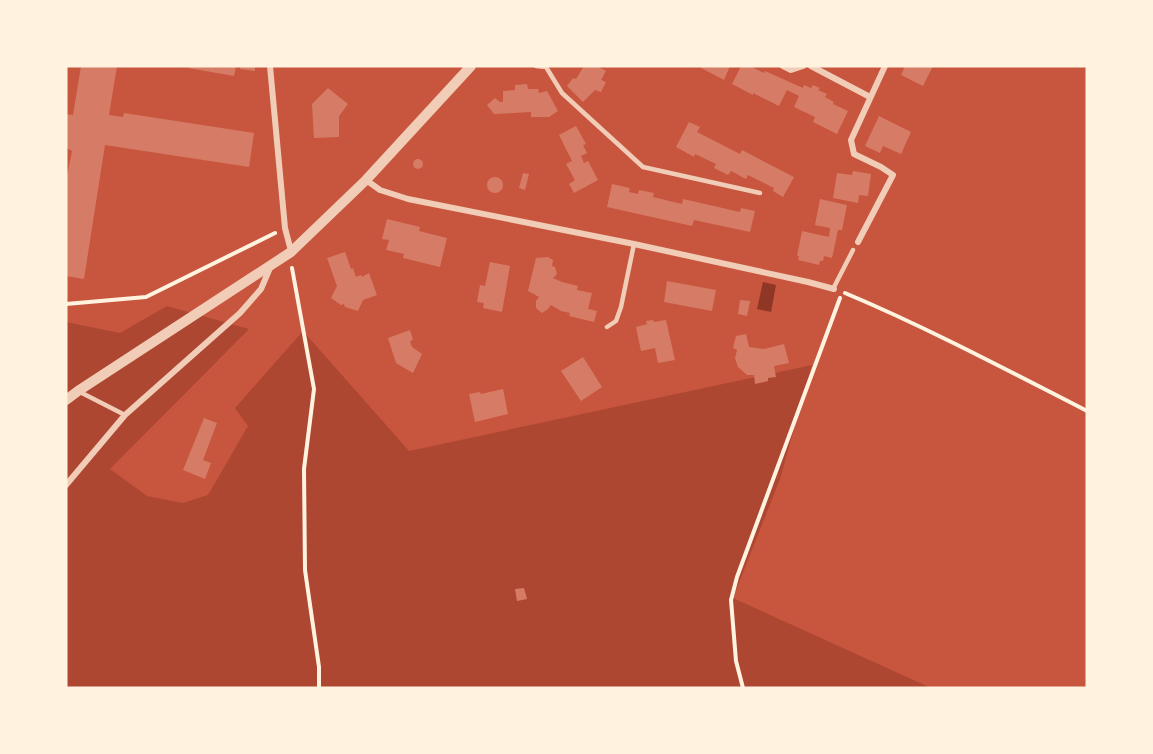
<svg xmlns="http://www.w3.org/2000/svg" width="1153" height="754" viewBox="0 0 1153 754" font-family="Raleway,sans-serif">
<rect width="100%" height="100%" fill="#c8553d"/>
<path fill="#ae4732" d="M 167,306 L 249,329 L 110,469 L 147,496 L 183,503 L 208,495 L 248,426 L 235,408 L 303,331 L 409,451 L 812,365 L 780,479 L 733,598 L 931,688 L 66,688 L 66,322 L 120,333 Z"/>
<path fill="#8f3625" d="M 763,282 L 776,285 L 771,312 L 757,309 Z"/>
<g fill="#d67c66">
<path d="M 81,66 L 117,66 L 109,115 L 123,117 L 124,113 L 254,133 L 249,167 L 105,145 L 84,279 L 66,276 L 66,181 L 72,151 L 66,148 L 66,114 L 73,115 Z"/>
<path d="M 189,66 L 236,66 L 234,76 L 188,68 Z"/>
<path d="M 241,66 L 255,66 L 255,71 L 240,69 Z"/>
<path d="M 584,66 L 597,66 L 606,71 L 601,80 L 606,82 L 601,92 L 595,90 L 583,102 L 567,86 L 573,78 L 576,79 Z"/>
<path d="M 702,66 L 730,66 L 724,80 L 701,68 Z"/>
<path d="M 741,66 L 750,66 L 764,73 L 765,71 L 803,88 L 804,85 L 811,88 L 813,85 L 820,88 L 818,90 L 827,94 L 825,97 L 834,102 L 833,104 L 848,111 L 837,134 L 813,122 L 815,117 L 794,107 L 799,96 L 787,90 L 779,106 L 753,93 L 753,95 L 732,84 Z"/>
<path d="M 905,66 L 933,66 L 923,86 L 901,75 Z"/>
<path d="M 527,84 L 528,89 L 538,89 L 539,93 L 547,91 L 558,111 L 549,117 L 531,117 L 531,112 L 494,114 L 487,105 L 495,98 L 500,102 L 503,102 L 503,91 L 515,90 L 515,85 Z"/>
<path d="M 328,88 L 348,104 L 339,116 L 339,137 L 314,138 L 312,104 Z"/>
<path d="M 879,116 L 911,132 L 901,154 L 883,146 L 880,153 L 865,146 Z"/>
<path d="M 689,122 L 700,127 L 697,132 L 740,154 L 742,150 L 794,177 L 783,197 L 773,191 L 774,188 L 748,175 L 746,179 L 731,171 L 728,175 L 714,168 L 716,164 L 695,154 L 694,157 L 676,147 Z"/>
<path d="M 576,126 L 586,144 L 583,145 L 587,153 L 581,156 L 584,163 L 588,161 L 598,180 L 574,193 L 569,184 L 575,180 L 566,164 L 572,161 L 559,135 Z"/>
<circle cx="418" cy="164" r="5"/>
<path d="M 853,171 L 871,174 L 868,196 L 859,195 L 858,203 L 833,198 L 837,173 L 852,175 Z"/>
<path d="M 523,173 L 529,174 L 525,190 L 519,188 Z"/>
<circle cx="495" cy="185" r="8"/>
<path d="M 612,184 L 630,188 L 629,192 L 638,194 L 639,190 L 654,193 L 653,197 L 682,204 L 683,199 L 740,212 L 741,208 L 755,211 L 750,232 L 694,220 L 692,226 L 607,207 Z"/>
<path d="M 820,199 L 847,205 L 842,230 L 838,230 L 832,258 L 824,256 L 823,261 L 820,261 L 819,265 L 798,260 L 799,256 L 797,256 L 802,231 L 829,237 L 830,228 L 815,225 Z"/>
<path d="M 387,219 L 420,227 L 419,231 L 447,238 L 440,267 L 403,258 L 404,254 L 386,250 L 389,240 L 382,239 Z"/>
<path d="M 345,252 L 351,269 L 353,268 L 356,277 L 361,275 L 362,277 L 369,273 L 377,295 L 363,300 L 358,311 L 345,307 L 344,304 L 341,305 L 331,298 L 337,286 L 327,258 Z"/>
<path d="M 548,257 L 553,260 L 552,266 L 555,267 L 557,274 L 553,278 L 562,282 L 578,286 L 577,290 L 592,293 L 588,309 L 597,311 L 594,322 L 569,316 L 570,313 L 561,311 L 551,305 L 548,309 L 542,313 L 536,308 L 536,301 L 539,297 L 528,291 L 536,258 Z"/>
<path d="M 490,262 L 510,266 L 502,312 L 483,308 L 484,303 L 477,302 L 480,285 L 485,286 Z"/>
<path d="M 667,281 L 716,290 L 712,311 L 664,302 Z"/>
<path d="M 740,300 L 750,301 L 747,316 L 738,314 Z"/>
<path d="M 653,320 L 654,322 L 666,320 L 675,360 L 658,363 L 655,348 L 641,351 L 636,327 L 647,324 L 646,321 Z"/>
<path d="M 410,330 L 413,340 L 410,341 L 412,347 L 422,354 L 413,373 L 396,363 L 388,338 Z"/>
<path d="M 746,334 L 749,347 L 764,349 L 784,344 L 789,363 L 774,366 L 776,377 L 768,378 L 768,381 L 755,384 L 754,375 L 747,375 L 738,367 L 735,358 L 737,350 L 733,348 L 736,336 Z"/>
<path d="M 583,357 L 602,387 L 581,401 L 561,371 Z"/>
<path d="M 503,389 L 508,414 L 475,422 L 469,394 L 480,392 L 481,394 Z"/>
<path d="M 204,418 L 217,423 L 203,460 L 211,463 L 205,479 L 183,470 Z"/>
<path d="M 524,588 L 527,599 L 517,601 L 515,589 Z"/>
</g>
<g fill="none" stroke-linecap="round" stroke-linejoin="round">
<g stroke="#fff3e0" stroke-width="4">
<path d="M 292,268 L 314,389 L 304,469 L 305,570 L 319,667 L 319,688"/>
<path d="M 845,293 C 928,328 1007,370 1087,411"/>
<path d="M 66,304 L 146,297 L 275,233"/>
<path d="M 743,688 L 736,661 L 731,600 L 737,577 L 840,298"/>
</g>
<g stroke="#f1ccb7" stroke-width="4.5">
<path d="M 536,66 L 546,67 L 562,93 L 643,167 L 760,193"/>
<path d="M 833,289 L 853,250"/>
<path d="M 607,327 L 616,321 L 621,307 L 634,244"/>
<path d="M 78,391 L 125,415"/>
</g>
<g stroke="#f1ccb7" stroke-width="6">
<path d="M 270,66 L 285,228 L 291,251"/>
<path d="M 783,66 L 791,70 L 803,66"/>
<path d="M 811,66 L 870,97"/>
<path d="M 366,180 L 380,190 L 408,199 L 634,244 L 808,282 L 834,289"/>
<path d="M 858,242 L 893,175 L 881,167 L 854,154 L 851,140 L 885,66"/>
<path d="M 66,485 L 125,415 L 240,313 L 261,289 L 270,268"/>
</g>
<path stroke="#f1ccb7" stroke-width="10" d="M 66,400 L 78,391 L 291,252 L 366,180 L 471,66"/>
</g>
<rect width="1153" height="754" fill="none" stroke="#fff3e0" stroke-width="135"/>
</svg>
